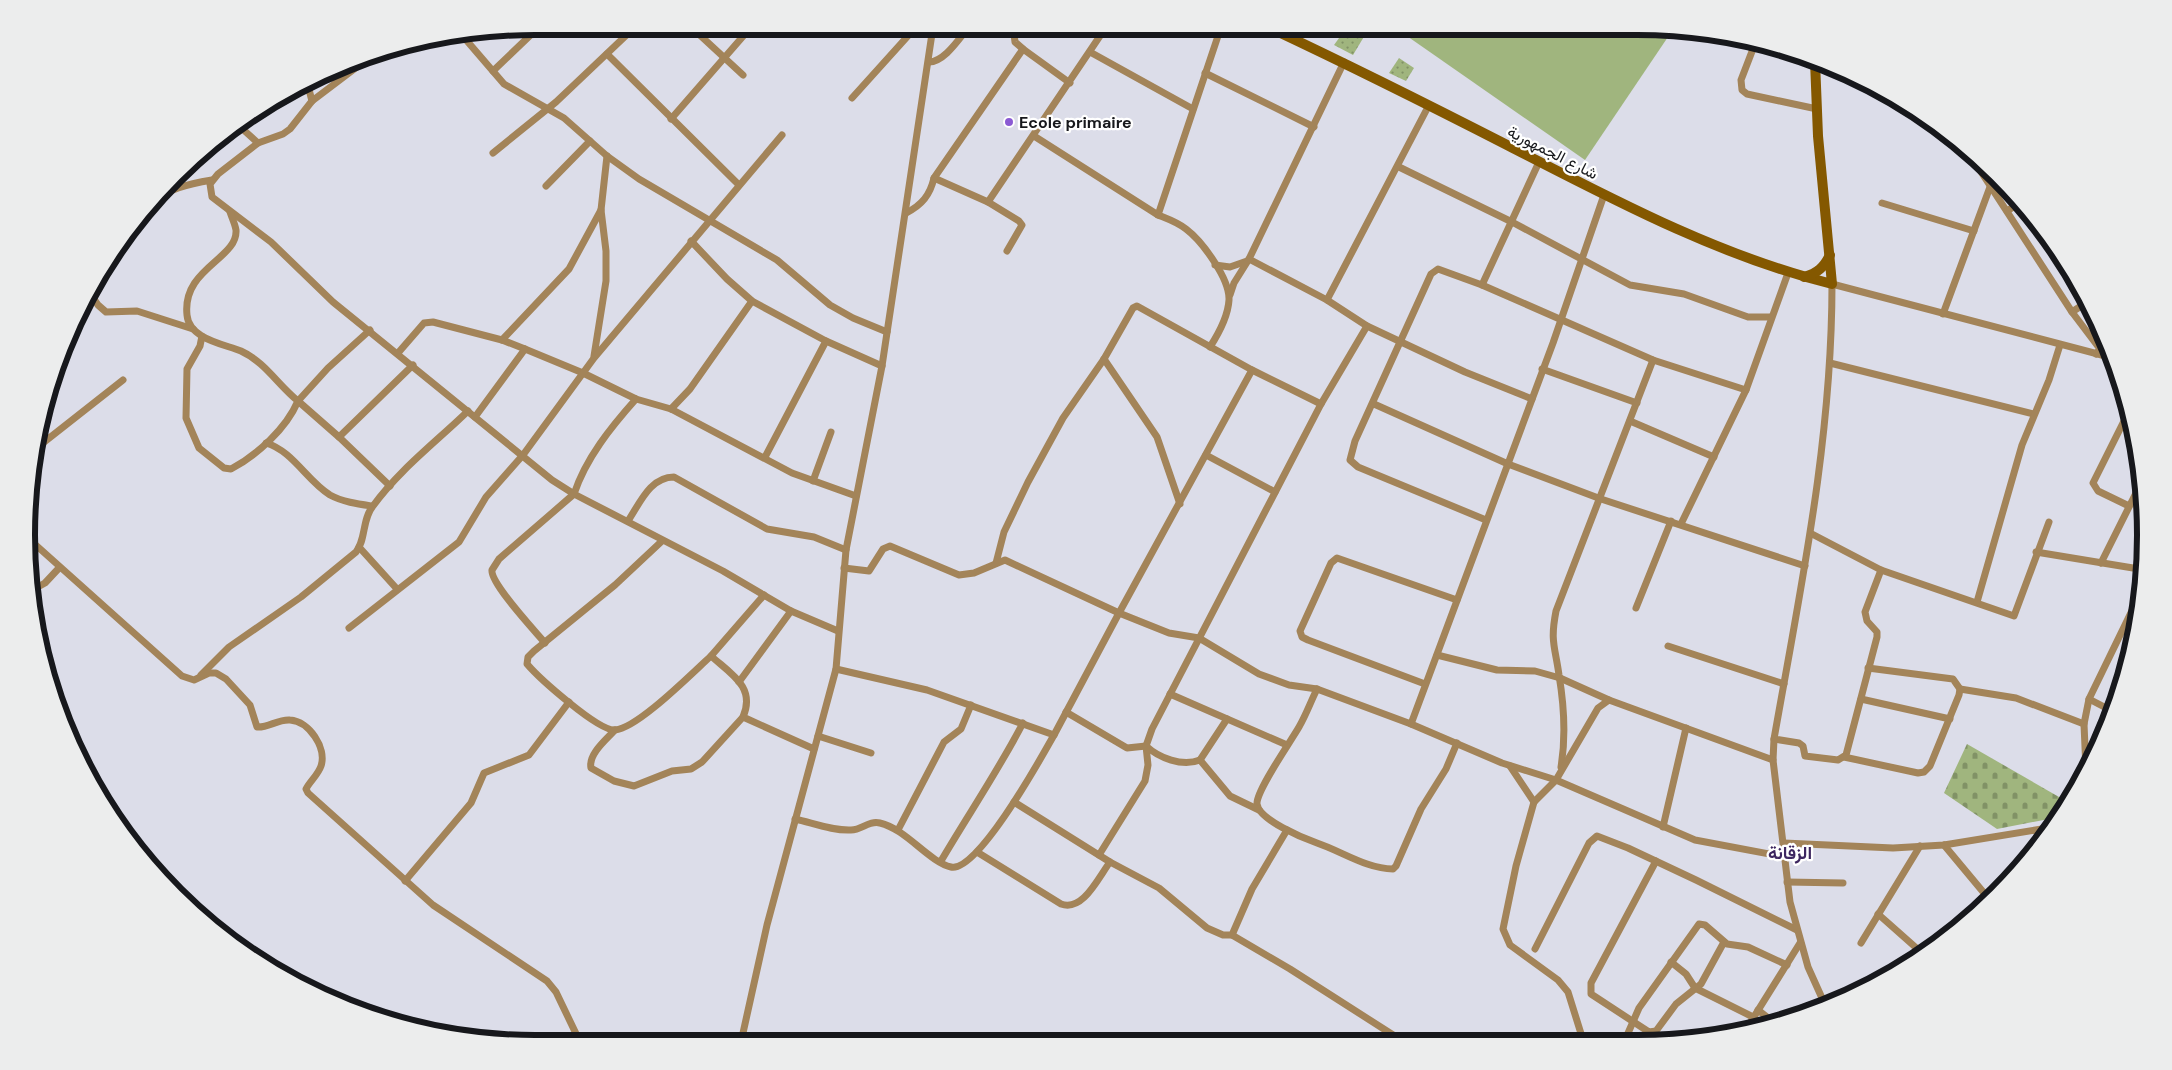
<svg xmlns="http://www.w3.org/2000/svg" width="2172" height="1070" viewBox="0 0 2172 1070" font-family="'DM Sans',Vazirmatn,sans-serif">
<defs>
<pattern id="grass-dots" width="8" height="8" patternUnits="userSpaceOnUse" patternTransform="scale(1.25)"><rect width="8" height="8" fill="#a0b57e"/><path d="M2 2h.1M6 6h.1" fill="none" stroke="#819266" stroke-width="1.8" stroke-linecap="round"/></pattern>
<pattern id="cemetery-stones" width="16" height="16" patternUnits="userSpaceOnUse" patternTransform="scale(1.25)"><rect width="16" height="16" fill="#a0b57e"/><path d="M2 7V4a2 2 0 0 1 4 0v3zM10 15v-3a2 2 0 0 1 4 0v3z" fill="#819266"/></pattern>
</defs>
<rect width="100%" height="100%" fill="#dcdde9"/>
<g fill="url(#grass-dots)">
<path d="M 1347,27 L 1353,27 L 1365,35 L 1353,55 L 1334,45 Z"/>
<path d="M 1399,58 L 1414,68 L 1406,81 L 1389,73 Z"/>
</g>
<path fill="url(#cemetery-stones)" d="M 1967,744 L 2066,801 L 2054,818 L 1997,829 L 1944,793 Z"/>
<path fill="#a0b57e" d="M 1394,27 L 1670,27 L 1674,28 L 1585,160 Z"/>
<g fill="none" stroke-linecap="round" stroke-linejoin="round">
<g stroke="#a38459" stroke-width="7">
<path d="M 690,26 L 743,75"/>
<path d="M 1005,27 L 1014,34 L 1019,27"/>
<path d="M 461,34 L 504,84 L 564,118 L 607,156 L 639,179 L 777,260 L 830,305 L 853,318 L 887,332"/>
<path d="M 1014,34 L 1015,42 L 1023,49"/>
<path d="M 1756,41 L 1741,80 L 1742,90 L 1747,94 L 1817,109"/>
<path d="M 378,51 L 312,101 L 290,129 L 283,134 L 258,143 L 218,174 L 210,184 L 212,197 L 271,242 L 333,302 L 552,480 L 574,494 L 723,571 L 791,611 L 838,631"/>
<path d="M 1090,52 L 1193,109"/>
<path d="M 607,54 L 739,185"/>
<path d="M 929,62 C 945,62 960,37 969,27"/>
<path d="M 1344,62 L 1249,259 L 1327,300 L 1367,326 L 1465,372 L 1532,399"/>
<path d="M 493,71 L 540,26"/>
<path d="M 1205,73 L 1314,127"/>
<path d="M 307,82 L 312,101"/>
<path d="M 1070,83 L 1023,49 L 934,178 L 988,202 L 1106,27"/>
<path d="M 852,98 L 916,27"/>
<path d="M 671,119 L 752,26"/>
<path d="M 237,124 L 258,143"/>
<path d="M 1034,136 L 1158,215 C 1168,219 1177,222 1186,229 C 1202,241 1230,279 1229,300 C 1228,317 1219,333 1210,347"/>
<path d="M 493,153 L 556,102 L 636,26"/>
<path d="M 1969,153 L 2072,312 L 2100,349 L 2096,354"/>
<path d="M 1399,167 L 1512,222 L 1630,285 L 1684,294 L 1748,317 L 1771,317"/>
<path d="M 546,186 L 590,141"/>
<path d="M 988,202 L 1019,221 L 1022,225 L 1007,251"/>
<path d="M 1882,203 L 1974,231"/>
<path d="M 148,205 C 167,189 188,184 212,180"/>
<path d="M 2007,211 L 2021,202"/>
<path d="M 906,213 C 922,205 930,195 934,178"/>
<path d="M 1158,215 L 1221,27"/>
<path d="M 691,241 L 727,279 L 752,301 L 826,341 L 882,366"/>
<path d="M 1215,265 L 1230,267 L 1247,261"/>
<path d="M 1482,285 L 1539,162"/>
<path d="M 89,292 L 98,305 L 106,312 L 137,311 L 193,329"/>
<path d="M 1230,295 L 1234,283 L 1249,259"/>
<path d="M 1327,300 L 1429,105"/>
<path d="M 2072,312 L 2087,302"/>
<path d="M 1943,314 L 1990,187"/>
<path d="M 370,330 L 328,368 L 298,401 L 339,437 L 390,486"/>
<path d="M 202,336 L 200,346 L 187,369 L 186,418 L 199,448 L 224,468 L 231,469 C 257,455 286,429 298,401 C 278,385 265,362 241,351 C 224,344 189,339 187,315 C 182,268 238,259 236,230 C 235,224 232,218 230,212"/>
<path d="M 502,340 L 569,269 L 601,210 L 607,156"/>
<path d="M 2100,349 L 2110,352"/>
<path d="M 398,353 L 424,323 L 433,322 L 502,340 L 525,349 L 583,373 L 636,399 L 671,409 L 792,473 L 856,496"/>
<path d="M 594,356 L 606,281 L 606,251 L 601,210"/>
<path d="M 2109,357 L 2122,386"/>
<path d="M 1104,359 L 1157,437 L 1180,504"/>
<path d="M 1830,363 L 2034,414"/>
<path d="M 1542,369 L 1637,403"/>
<path d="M 1252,370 L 1119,613 L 1169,633 L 1199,638 L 1259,674 L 1289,685 L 1317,689 L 1411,724 L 1502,763 L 1556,780 L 1695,840 L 1785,857"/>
<path d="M 1374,404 L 1508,464 L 1601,499 L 1805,566"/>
<path d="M 671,409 L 690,389 L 752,301"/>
<path d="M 2128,413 L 2093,483 L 2098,491 L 2129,506"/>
<path d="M 475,417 L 525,349"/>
<path d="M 1630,421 L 1714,457"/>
<path d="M 339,437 L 413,365"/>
<path d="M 266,443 C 293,451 307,481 330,495 C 343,502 358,504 372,506"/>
<path d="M 34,450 L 123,380"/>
<path d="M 1206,455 L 1275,492"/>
<path d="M 765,457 L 826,341"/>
<path d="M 813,481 L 831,432"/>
<path d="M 1486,520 L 1358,467 L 1350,460 L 1355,441 L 1431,274 L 1438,269 L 1482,285 L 1653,360 L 1746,390"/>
<path d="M 628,521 C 640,503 650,477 674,477 L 767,529 L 814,537 L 846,550"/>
<path d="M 1681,524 L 1746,390 L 1788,273"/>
<path d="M 1812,534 L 1881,570 L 2014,616 L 2049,522"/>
<path d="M 29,539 L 182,676 L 194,680 L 209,673 L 216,673 L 226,679 L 250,705 L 257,727 C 268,728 278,719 290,720 C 309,721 327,748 321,766 C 318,775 310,781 306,789 L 308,793 L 433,905 L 547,981 L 556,992 L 580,1042"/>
<path d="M 662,541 L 615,585 L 534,651 L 528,657 L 527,664 C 539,678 598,731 615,730 C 638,728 692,673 711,656"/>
<path d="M 359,547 L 397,589"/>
<path d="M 2036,552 L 2133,568 L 2145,567"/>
<path d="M 996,563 L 1004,532 L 1028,482 L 1063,418 L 1104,359 L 1133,308 L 1137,306 L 1252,370 L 1321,404"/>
<path d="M 2101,563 L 2142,481"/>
<path d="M 30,586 L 36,588 L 45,583 L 59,568"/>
<path d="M 764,595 L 711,656 C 731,674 756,687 743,717 L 814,749"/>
<path d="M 1977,602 L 2022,445 L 2049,380 L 2060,345"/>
<path d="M 1636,608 L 1671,521"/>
<path d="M 349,628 L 459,542 L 486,497 L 523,455 L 594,358 L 782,135"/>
<path d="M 545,643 C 535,631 490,583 492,570 L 499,559 L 574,494 C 586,458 611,427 636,399"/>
<path d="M 1668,646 L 1784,684"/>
<path d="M 1437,655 L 1497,670 L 1535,671 L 1560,678 L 1609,700"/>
<path d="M 836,669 L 927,690 L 1054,735 L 1119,613 L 1005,560 L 974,573 L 959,575 L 890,546 L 883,549 L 869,571 L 844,568"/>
<path d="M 201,675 L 229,647 L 301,597 L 356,552 C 366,540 362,519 373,506 C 399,470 436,442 468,411"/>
<path d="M 739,682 L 791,611"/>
<path d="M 1425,684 L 1308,640 L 1302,637 L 1300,631 L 1331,563 L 1337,558 L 1457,600"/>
<path d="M 1317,689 C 1311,701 1306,715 1299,727 C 1291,741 1256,791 1257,804 C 1259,820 1303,838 1317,843 C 1341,851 1367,869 1393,869 L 1396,866 L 1421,809 L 1446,769 L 1457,743"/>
<path d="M 1960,689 L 2016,698 L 2084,724"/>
<path d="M 1170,694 L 1287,745"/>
<path d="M 1861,699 L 1950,719"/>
<path d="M 2089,699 L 2112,711"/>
<path d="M 1066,712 L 1127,748 L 1146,746 C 1159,758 1182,767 1200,760 L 1230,796 L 1259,810"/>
<path d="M 1411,724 L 1553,343 L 1604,195"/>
<path d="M 615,730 C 607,739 588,754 591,768 L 614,781 L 634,786 L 672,771 L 691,769 L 702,762 L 743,717"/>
<path d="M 818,736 L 871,753"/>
<path d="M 1774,739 L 1799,743 L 1803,746 L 1805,756 L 1838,760 L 1846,755 L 1877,637 L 1877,632 L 1867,621 L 1865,612 L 1881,570"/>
<path d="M 1844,757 L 1918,773 L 1924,772 L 1930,766 L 1959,695 L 1960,689 L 1953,679 L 1868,668"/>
<path d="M 1200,760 L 1227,719"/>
<path d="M 1510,766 L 1534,802"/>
<path d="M 1561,767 C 1566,737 1564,705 1559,675 C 1555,646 1550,642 1556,611 L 1653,360"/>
<path d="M 2086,770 L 2084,724 L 2089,699 L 2141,592"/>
<path d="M 1014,802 L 1110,862 L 1159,888 L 1207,928 L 1223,935 L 1232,935 L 1252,889 L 1287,830"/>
<path d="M 795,819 C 813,823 833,831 851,830 C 862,830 869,820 880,823 C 906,829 929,862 951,867 C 977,874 1041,758 1054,735"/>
<path d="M 1663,827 L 1686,728"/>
<path d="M 898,830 L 944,742 L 961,729 L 971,705"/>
<path d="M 2040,839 L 2041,830"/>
<path d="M 1784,843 L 1893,848 L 1944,845 L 2048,828"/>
<path d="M 1944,845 L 1989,899"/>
<path d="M 977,852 L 1061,904 C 1083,912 1098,878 1110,862"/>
<path d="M 1099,855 L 1145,781 L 1148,765 L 1146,746 L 1152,729 L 1321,404 L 1367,326"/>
<path d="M 941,861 C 968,815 998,771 1023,723"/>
<path d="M 1656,861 L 1591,983 L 1591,994 L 1649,1032 L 1656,1031 L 1676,1004 L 1701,984 L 1724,942"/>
<path d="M 405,881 L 471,803 L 484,773 L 529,755 L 569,702"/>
<path d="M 1787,882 L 1843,883"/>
<path d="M 1878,914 L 1922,953"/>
<path d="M 1232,935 L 1290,969 L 1401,1040"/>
<path d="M 1861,943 L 1920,846"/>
<path d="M 1535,949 L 1589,843 L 1597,836 L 1628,848 L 1696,880 L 1797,930"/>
<path d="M 1671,962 L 1686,974 L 1695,988 L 1753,1017"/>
<path d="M 1826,1007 L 1808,967 L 1790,902 L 1773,760 L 1774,739 C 1801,586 1832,440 1832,284 L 2113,358"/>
<path d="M 1758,1010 L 1772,1021"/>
<path d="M 1747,1028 L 1800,943"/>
<path d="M 1583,1040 L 1568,992 L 1558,980 L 1510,945 L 1503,929 L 1516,866 L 1534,802 L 1556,780 L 1598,708 L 1609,700 L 1773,760"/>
<path d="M 1625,1040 L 1639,1008 L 1699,924 L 1705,925 L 1727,944 L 1748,947 L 1787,965"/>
<path d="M 741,1042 L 767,925 L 836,669 L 846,550 L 882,366 L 933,27"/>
</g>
<g stroke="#845800" stroke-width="10">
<path d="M 1268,27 C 1349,65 1429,105 1509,146 C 1612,199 1719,256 1832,284 L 1818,136 L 1815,61"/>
<path d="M 1804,277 C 1818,273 1824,267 1830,255"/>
</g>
</g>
<circle fill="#8b5ad3" stroke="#fff" stroke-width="2" cx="1009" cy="122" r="5"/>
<g text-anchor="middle" stroke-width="4.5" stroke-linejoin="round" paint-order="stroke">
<g font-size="16" font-weight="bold" fill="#17181c" stroke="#fff" text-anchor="start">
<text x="1019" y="128">Ecole primaire</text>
</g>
<g font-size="16" fill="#17181c" stroke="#fff">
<text transform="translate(1553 152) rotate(27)" y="6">شارع الجمهورية</text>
</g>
<g font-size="18" font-weight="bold" fill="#3d2660" stroke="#fff">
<text x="1790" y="859">الزقانة</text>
</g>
</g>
<path d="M0 0H2172V1070H0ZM535 35H1637A500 500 0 0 1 2137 535V535A500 500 0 0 1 1637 1035H535A500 500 0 0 1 35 535V535A500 500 0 0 1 535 35Z" fill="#eceded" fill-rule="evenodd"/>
<path fill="none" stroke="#17181c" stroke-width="6" d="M535 35H1637A500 500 0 0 1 2137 535V535A500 500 0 0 1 1637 1035H535A500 500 0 0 1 35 535V535A500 500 0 0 1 535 35Z"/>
</svg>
